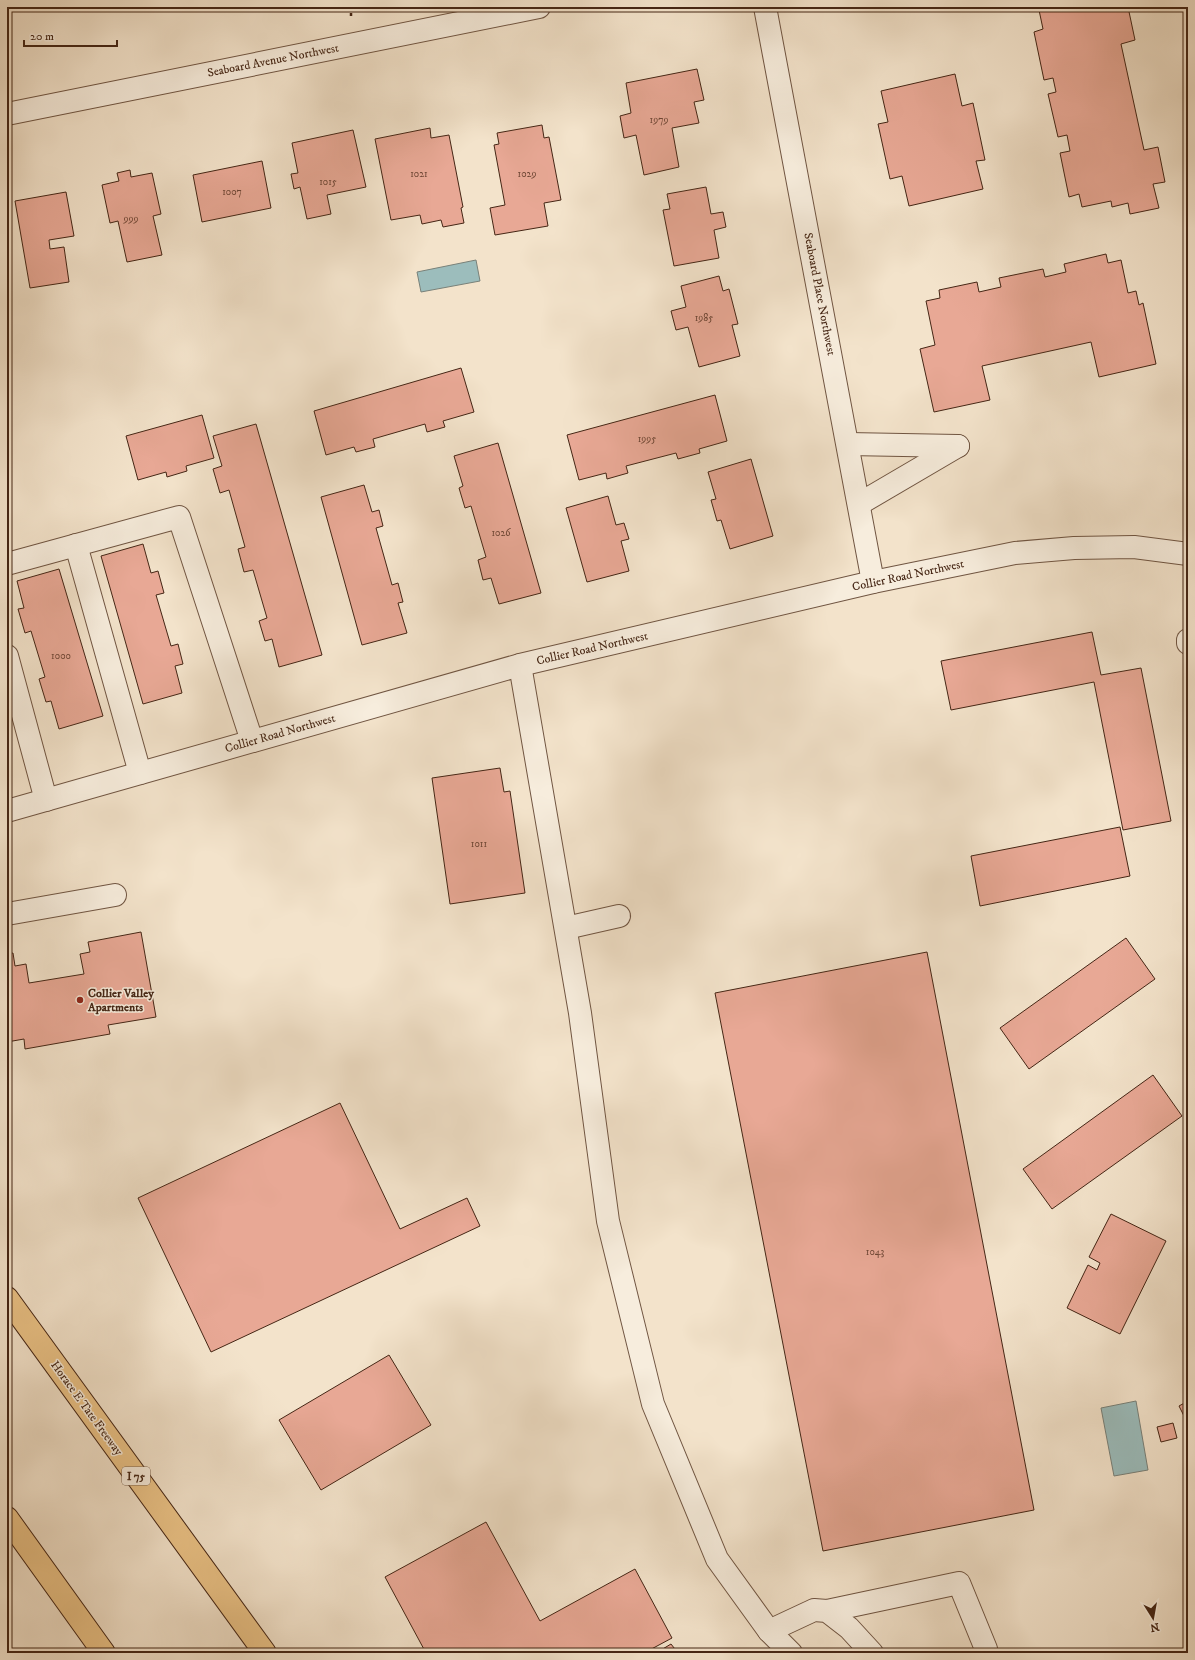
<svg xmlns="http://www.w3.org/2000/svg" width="1195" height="1660" viewBox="0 0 1195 1660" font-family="'IM FELL DW Pica',serif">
<rect width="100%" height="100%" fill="#f3e3cb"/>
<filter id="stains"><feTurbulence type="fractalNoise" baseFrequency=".005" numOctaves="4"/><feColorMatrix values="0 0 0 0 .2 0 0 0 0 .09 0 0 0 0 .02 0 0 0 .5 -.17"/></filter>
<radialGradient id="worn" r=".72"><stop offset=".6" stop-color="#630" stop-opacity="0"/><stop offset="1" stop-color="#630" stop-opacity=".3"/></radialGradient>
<g fill="#9cbdbc" stroke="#798179">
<path d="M 476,260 L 480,281 L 421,292 L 417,272 Z"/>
<path d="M 1136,1401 L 1148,1470 L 1114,1476 L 1101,1408 Z"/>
</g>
<g fill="#e8a895" stroke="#452615">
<path d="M 1055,7 L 1128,7 L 1135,40 L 1121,44 L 1144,150 L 1158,147 L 1165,182 L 1153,184 L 1159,208 L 1130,214 L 1128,203 L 1112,207 L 1111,201 L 1082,207 L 1079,194 L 1069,197 L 1060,153 L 1070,151 L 1067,135 L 1058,137 L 1048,94 L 1056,92 L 1053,78 L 1044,80 L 1034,32 L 1043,29 L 1039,10 Z"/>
<path d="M 697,69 L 704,100 L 694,102 L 699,123 L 672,128 L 679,167 L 644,175 L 636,135 L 624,138 L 620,116 L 631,113 L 626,83 Z"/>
<path d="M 955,74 L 962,106 L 973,103 L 985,160 L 976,161 L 983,189 L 909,206 L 902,176 L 890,179 L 878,124 L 888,122 L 881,91 Z"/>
<path d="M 542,125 L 544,138 L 549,137 L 561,200 L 544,203 L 548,226 L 495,235 L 490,208 L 505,205 L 494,145 L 499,144 L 497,133 Z"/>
<path d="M 430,128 L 431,138 L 449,135 L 463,207 L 461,208 L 464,223 L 443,227 L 441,220 L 422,224 L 420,215 L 391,220 L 375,139 Z"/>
<path d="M 353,130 L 366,187 L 327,195 L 331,214 L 307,219 L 300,187 L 294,189 L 291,174 L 298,173 L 292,143 Z"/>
<path d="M 262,161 L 271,208 L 202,222 L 193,175 Z"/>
<path d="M 130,170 L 131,177 L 152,173 L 161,214 L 153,216 L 162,255 L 127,262 L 118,221 L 110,223 L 102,185 L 119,181 L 117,173 Z"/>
<path d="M 706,187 L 711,214 L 723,212 L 726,227 L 714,230 L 719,258 L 674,266 L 663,210 L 670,209 L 667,194 Z"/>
<path d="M 66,192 L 74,236 L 49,240 L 50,249 L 64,247 L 69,282 L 30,288 L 15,201 Z"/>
<path d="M 1106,254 L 1108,263 L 1121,260 L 1128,293 L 1136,291 L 1139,305 L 1143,303 L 1156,364 L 1099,377 L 1091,342 L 982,366 L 990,400 L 934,412 L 920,349 L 935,345 L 926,301 L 940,298 L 939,290 L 977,282 L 979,292 L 1001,287 L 999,278 L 1043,269 L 1045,277 L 1066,272 L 1064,264 Z"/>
<path d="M 719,276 L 723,291 L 729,289 L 738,324 L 732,325 L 740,356 L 699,367 L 688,327 L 676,330 L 671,311 L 686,307 L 681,286 Z"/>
<path d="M 461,368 L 474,412 L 443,421 L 445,427 L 427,432 L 425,424 L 373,439 L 375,447 L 356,452 L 354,447 L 326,455 L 314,411 Z"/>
<path d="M 715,395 L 727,441 L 699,449 L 700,453 L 678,459 L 676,453 L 626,466 L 628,473 L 607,479 L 606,473 L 579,480 L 567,435 Z"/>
<path d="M 202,415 L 214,458 L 186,466 L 187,471 L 167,477 L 166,472 L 138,480 L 126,436 Z"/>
<path d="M 256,424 L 322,655 L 279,667 L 272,639 L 265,641 L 259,621 L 267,618 L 253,570 L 244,572 L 238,549 L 245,547 L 229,490 L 220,493 L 213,469 L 222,466 L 213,436 Z"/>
<path d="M 498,443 L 541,593 L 499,604 L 491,578 L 483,580 L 478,560 L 486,557 L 471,506 L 465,508 L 459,488 L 463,486 L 454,456 Z"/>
<path d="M 751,459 L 773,536 L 730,549 L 721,520 L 717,521 L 711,500 L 716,499 L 708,472 Z"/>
<path d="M 364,485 L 372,512 L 379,510 L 383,526 L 376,528 L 392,585 L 398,583 L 403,602 L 398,603 L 407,633 L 362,645 L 321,497 Z"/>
<path d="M 608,496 L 616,525 L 624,523 L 629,539 L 621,541 L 629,571 L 587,582 L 566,508 Z"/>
<path d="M 143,544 L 151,573 L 158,571 L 164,593 L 156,595 L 171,646 L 178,644 L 183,664 L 175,666 L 182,693 L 143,704 L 101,556 Z"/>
<path d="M 59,569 L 103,716 L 59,729 L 51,701 L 46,702 L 39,679 L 45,677 L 31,631 L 25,633 L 18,609 L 24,608 L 17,581 Z"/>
<path d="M 1092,632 L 1101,675 L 1141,668 L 1171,821 L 1123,830 L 1094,682 L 951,710 L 941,661 Z"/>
<path d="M 500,768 L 504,792 L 510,791 L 525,893 L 450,904 L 432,778 Z"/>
<path d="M 1120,827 L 1130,876 L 980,906 L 971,856 Z"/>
<path d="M 141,932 L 156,1017 L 108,1025 L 110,1034 L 25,1049 L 24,1039 L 7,1042 L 7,954 L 13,953 L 15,966 L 26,964 L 29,983 L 84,974 L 80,954 L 90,952 L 88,942 Z"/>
<path d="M 1126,938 L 1155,979 L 1029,1069 L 1000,1028 Z"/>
<path d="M 927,952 L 1034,1510 L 823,1551 L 715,993 Z"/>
<path d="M 1153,1075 L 1182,1116 L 1052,1209 L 1023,1169 Z"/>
<path d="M 340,1103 L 400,1229 L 467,1198 L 480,1226 L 211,1352 L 138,1198 Z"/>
<path d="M 1111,1214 L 1166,1241 L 1120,1334 L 1067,1308 L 1088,1265 L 1097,1270 L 1100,1263 L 1089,1257 Z"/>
<path d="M 389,1355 L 431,1425 L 321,1490 L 279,1420 Z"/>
<path d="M 1188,1401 L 1188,1424 L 1179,1406 Z"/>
<path d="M 1173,1423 L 1177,1438 L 1161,1442 L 1157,1427 Z"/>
<path d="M 486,1522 L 540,1621 L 635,1569 L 672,1638 L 644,1653 L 426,1653 L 385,1577 Z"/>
<path d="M 671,1644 L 678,1653 L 656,1653 Z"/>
</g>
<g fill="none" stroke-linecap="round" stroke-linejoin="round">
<g stroke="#705542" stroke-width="24">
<g id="minor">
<path d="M 765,7 L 873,582"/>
<path d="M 7,114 L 539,7"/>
<path d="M 848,444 L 958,446"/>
<path d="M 859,504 L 958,446"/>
<path d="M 76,545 L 140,773"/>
<path d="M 7,564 L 179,517 L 252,741"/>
<path d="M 1188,640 L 1188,643"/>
<path d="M 7,656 L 46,800"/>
<path d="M 520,665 L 580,1013 L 608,1221 L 653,1404 L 717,1559 L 769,1631 L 791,1653"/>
<path d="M 7,811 L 520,665 L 873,582 L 1015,553 L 1074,548 L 1134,547 L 1188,554"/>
<path d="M 7,914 L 115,895"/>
<path d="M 566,928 L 619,916"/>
<path d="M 827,1611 L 959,1583 L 986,1649 L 986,1653"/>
<path d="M 769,1631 L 814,1610 L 827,1611 L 849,1628 L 872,1653"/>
</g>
</g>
<g stroke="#452615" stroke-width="24">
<g id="highway">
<path d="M 7,1298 L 265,1653"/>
<path d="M 7,1518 L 104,1653"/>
</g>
</g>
<path stroke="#452615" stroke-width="2.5" stroke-dasharray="3 2" stroke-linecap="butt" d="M 351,16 L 351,7"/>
<use href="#minor" stroke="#f7eddd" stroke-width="22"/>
<use href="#highway" stroke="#eac286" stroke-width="22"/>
</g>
<circle fill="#8f2418" stroke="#f7eddd" stroke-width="1.5" cx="80" cy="1000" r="4"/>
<g text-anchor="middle" stroke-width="3" stroke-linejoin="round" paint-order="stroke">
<g font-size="10" fill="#6e4635">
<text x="659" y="123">1979</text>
<text x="419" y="177">1021</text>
<text x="527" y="177">1029</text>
<text x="328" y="185">1015</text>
<text x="232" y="195">1007</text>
<text x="131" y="222">999</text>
<text x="704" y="321">1985</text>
<text x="647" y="442">1995</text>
<text x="501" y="536">1026</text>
<text x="61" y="659">1000</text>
<text x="479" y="847">1011</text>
<text x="875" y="1255">1043</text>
</g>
<rect fill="#f7eddd" stroke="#7a6251" stroke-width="1" x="122" y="1467" width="28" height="18" rx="3"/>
<g font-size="11" font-weight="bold" fill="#452615">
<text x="136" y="1480">I 75</text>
</g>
<g font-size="12" fill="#452615" stroke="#f7eddd">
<text transform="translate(273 60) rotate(-11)" y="4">Seaboard Avenue Northwest</text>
<text transform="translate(820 294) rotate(79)" y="4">Seaboard Place Northwest</text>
<text transform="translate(908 575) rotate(-12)" y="4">Collier Road Northwest</text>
<text transform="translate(592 648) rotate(-13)" y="4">Collier Road Northwest</text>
<text transform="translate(280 733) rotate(-16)" y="4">Collier Road Northwest</text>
<text transform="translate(87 1408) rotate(54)" y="4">Horace E Tate Freeway</text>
</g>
<g font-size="12" font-weight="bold" fill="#452615" stroke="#f7eddd" text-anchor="start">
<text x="88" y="997">Collier Valley<tspan x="88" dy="14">Apartments</tspan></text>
</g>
</g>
<rect width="1195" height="1660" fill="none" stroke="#f3e3cb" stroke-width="24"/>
<rect x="8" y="8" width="1179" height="1644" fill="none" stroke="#452615" stroke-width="2"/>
<rect x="12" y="12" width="1171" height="1636" fill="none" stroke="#452615"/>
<g transform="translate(1153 1618) rotate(169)" stroke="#f7eddd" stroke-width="3" paint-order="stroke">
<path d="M0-3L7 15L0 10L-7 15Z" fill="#452615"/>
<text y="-6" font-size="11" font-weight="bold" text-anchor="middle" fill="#452615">N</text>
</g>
<path d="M24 40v6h93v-6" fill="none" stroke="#452615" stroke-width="2"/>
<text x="30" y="40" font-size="12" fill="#452615" stroke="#f7eddd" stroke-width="3" paint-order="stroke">20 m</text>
<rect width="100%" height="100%" filter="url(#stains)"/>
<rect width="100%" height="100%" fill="url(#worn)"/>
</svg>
